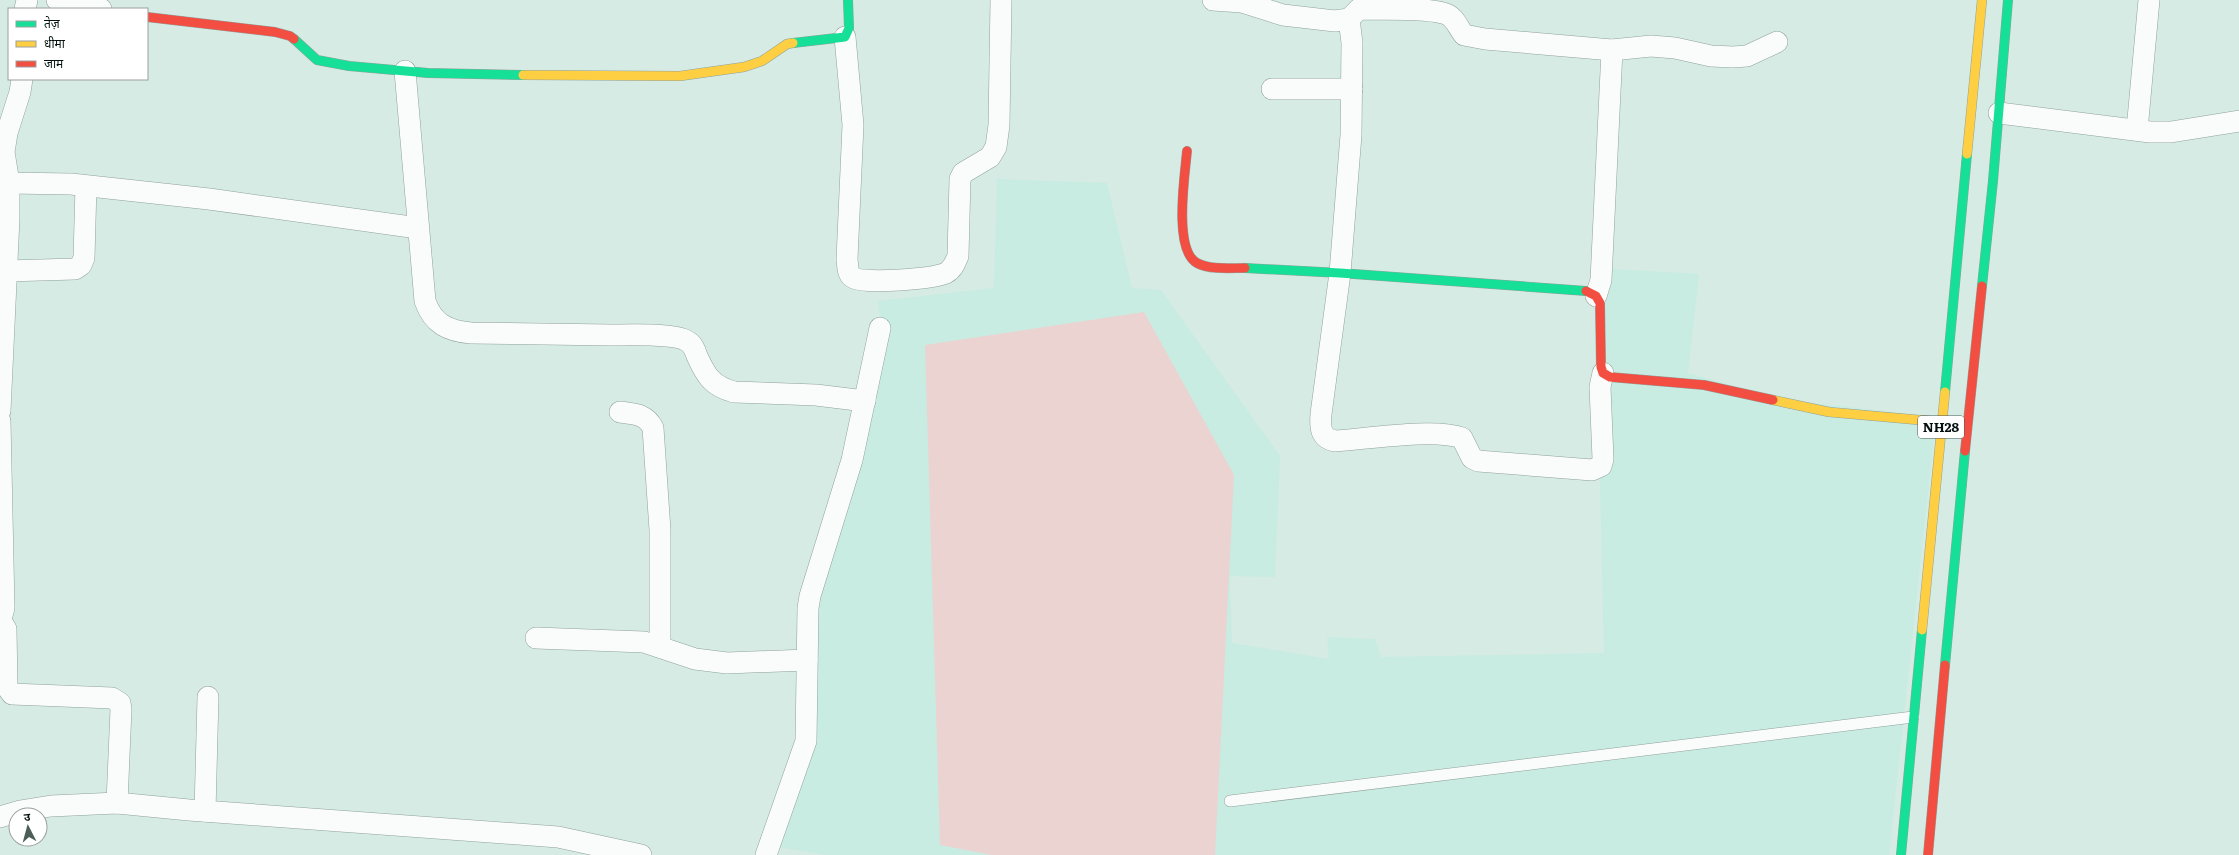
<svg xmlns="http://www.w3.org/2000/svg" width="2239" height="855" viewBox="0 0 2239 855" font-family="Literata,'Noto Sans Devanagari',serif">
<rect width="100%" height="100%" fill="#d5ebe4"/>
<path fill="#c8ece1" d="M 997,179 L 1107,183 L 1132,288 L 1161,290 L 1280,456 L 1275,577 L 1230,576 L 1232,643 L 1329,659 L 1327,637 L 1375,639 L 1381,657 L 1604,653 L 1595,268 L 1699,274 L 1688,373 L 1785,400 L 1936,417 L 1889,855 L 827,855 L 778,847 L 812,740 L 808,601 L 885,353 L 878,301 L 994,288 Z"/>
<path fill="#ebd3d1" d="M 1144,312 L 1234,475 L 1215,855 L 992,855 L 940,845 L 925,345 Z"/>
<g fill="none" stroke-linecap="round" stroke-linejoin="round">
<g stroke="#91a19c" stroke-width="12">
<path id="lane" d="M 1230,801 L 1913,717"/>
</g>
<g stroke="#91a19c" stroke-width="22">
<g id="street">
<path d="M 57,0 L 101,9"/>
<path d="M 1213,0 L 1242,2 L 1283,15 L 1335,21 L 1349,19 L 1358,10"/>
<path d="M 25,9 L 27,0"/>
<path d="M 1359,9 C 1381,10 1427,7 1446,14 C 1456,18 1458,28 1464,35 L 1485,39 L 1612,50 L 1651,46 L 1675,48 L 1711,56 L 1733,57 L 1747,56 L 1777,42"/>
<path d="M 1349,19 L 1352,43 L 1351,135 L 1340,273 L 1321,414 C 1320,427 1320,438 1335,441 C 1367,439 1434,428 1462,438 L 1472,458 L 1478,461 L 1592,470 L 1601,466 L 1603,459 L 1600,387 L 1603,373"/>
<path d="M 845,37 L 853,125 L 847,259 C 848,266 847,275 854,278 C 866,284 933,279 946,273 C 953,269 955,263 958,256 L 960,179 L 963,173 L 990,157 L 996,147 L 999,125 L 1001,0"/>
<path d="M 405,71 L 425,301 C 433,324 448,331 471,333 C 517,334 564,334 611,335 C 628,335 674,333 687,341 C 693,344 695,350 697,356 C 706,376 712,386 734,392 L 816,395 L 865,401"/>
<path d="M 1272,89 L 1352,89"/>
<path d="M 1999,113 L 2150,132 L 2171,132 L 2239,121"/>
<path d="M 2137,130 L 2149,0"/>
<path d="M 9,183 L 71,184 L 209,199 L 418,228"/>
<path d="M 6,271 L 75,269 L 81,265 L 84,258 L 86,186"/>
<path d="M 1596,296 L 1601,280 L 1612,50"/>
<path d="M 0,411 L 9,218 L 9,183 L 4,152 L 7,133 L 20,92 L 22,79"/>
<path d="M 620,412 C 635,414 646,414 653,428 L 660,530 L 660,647"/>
<path d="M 0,421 L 4,608 L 0,622"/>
<path d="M 1,621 L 6,629 L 7,687 L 12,694 L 112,698 L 120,703 L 121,709 L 117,803"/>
<path d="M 536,638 L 644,642 L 695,659 L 727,663 L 807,660"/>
<path d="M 205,811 L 208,697"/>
<path d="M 0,817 L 20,811 L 51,806 L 117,803 L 189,810 L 558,837 L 641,855"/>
<path d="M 766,855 L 806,741 L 808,608 L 810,596 L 852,460 L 880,328"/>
</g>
</g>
<g stroke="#91a19c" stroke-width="10">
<g id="fast">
<path d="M 294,39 L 317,60 L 349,66 L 428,73 L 523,75"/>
<path d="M 793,43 L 845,37 L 849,28 L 848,0"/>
<path d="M 1245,268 L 1340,273 L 1586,291"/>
<path d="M 1982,286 L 1993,181 L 2008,0"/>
<path d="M 1945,392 L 1967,154"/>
<path d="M 1945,665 L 1965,451"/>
<path d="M 1901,855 L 1922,630"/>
</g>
</g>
<g stroke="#91a19c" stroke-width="10">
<g id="slow">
<path d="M 523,75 L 680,76 L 744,67 L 762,61 L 787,44 L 793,43"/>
<path d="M 1967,154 L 1982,0"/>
<path d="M 1773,400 L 1829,412 L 1942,422"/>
<path d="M 1922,630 L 1945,392"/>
</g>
</g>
<g stroke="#91a19c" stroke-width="10">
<g id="jam">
<path d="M 147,17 L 275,32 L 290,36 L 294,39"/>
<path d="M 1187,151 C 1185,174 1173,250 1197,263 C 1210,270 1230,268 1245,268"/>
<path d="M 1586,291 L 1596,296 L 1600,303 L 1601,367 L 1603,373 L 1610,377 L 1704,385 L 1773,400"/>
<path d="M 1965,451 L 1982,286"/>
<path d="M 1928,855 L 1945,665"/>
</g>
</g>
<use href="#lane" stroke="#f9fcfb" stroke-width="11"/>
<use href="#street" stroke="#f9fcfb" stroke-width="21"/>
<use href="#fast" stroke="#16e098" stroke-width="9"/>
<use href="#slow" stroke="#ffcf43" stroke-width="9"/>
<use href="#jam" stroke="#f24e42" stroke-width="9"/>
</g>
<g text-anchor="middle" stroke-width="4" stroke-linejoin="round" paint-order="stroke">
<rect fill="#fff" stroke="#4f5856" stroke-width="1" x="1918" y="416" width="46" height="22" rx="3"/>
<g font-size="13" font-weight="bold" fill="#04100d">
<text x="1941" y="432">NH28</text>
</g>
</g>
<rect x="8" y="8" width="140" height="72" fill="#ffffff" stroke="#9b9f9e"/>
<rect x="16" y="21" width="20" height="6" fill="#16e098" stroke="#9b9f9e"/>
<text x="44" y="28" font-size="12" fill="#04100d">तेज़</text>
<rect x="16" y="41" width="20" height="6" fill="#ffcf43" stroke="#9b9f9e"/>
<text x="44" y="48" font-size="12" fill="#04100d">धीमा</text>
<rect x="16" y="61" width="20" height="6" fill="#f24e42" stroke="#9b9f9e"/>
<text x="44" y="68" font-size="12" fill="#04100d">जाम</text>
<g transform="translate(28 827) rotate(354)"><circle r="19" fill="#ffffff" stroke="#9b9f9e"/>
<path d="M0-3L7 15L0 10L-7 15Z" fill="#4d5d58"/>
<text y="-6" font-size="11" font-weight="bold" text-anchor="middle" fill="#04100d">उ</text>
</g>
</svg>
